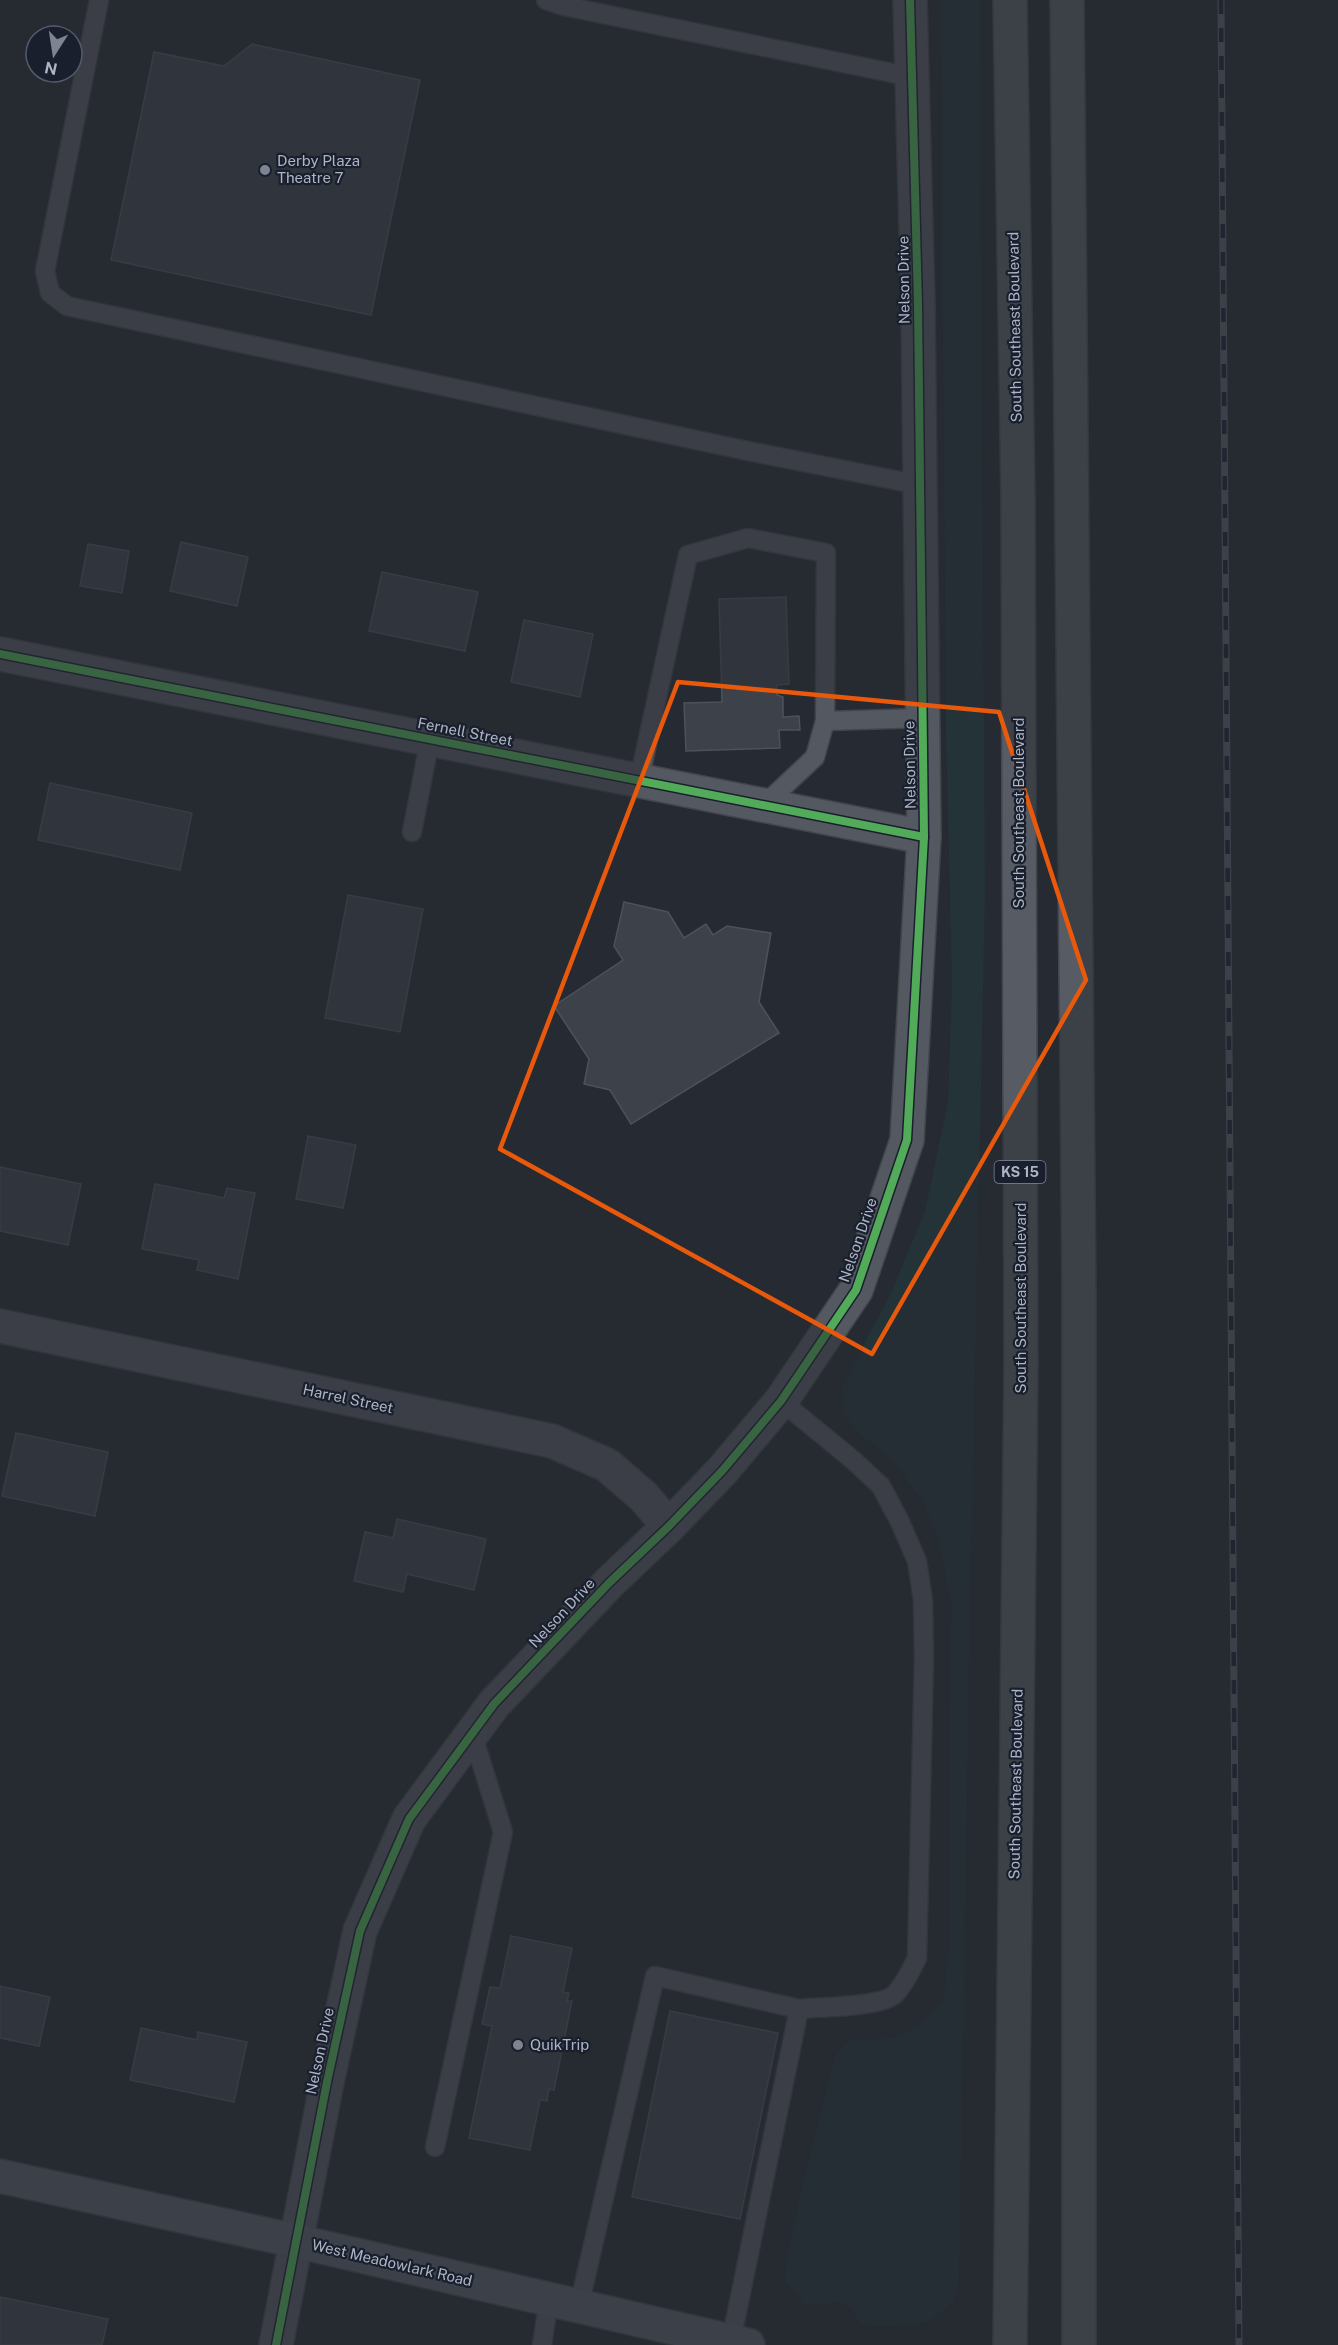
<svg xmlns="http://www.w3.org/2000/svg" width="1338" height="2345" viewBox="0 0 1338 2345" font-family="'Public Sans',sans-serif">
<rect width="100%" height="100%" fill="#262a32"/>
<path fill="#233338" d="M 940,0 L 980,0 L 985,893 L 970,1622 L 960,2247 L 959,2284 L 954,2301 L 928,2323 L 884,2327 L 860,2323 L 850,2308 L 837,2302 L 825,2305 L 804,2305 L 784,2279 L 791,2234 L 834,2057 L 849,2039 L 894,2038 L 920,2024 L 943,2001 L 949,1943 L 949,1705 L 951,1604 L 938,1537 L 922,1501 L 892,1460 L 856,1431 L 844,1414 L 842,1386 L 891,1293 L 925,1211 L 948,1102 L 952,981 L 946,736 Z"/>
<g fill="#3d4149" stroke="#4d525a" stroke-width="1.5">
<path d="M 252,44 L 420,80 L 371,315 L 111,260 L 154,52 L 224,66 Z"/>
<path d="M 181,542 L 248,557 L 237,606 L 170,591 Z"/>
<path d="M 88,544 L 129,551 L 122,593 L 80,586 Z"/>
<path d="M 382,572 L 478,592 L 465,651 L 369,631 Z"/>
<path d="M 786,597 L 789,684 L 777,685 L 777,695 L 783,697 L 783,717 L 799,716 L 800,730 L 779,730 L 780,748 L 686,751 L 684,703 L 722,702 L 719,599 Z"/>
<path d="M 524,620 L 593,634 L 580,697 L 511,682 Z"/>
<path d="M 50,783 L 192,813 L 180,870 L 38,840 Z"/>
<path d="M 348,895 L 423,909 L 400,1032 L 325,1018 Z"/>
<path d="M 624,902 L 668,912 L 684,938 L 706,924 L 713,935 L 727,926 L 771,933 L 759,1002 L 779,1033 L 631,1124 L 610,1090 L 584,1084 L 589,1059 L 554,1006 L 623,960 L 614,946 Z"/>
<path d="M 308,1136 L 356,1145 L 343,1208 L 296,1199 Z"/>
<path d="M 0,1167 L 81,1184 L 68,1245 L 0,1231 Z"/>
<path d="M 155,1184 L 224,1198 L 227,1188 L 255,1193 L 238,1279 L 197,1270 L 199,1260 L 142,1249 Z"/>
<path d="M 16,1433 L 108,1452 L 95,1516 L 2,1496 Z"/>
<path d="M 397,1519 L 486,1539 L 474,1590 L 407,1574 L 403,1592 L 354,1581 L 365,1532 L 393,1538 Z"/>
<path d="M 511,1936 L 572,1948 L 563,1992 L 569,1993 L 567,2001 L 572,2001 L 554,2090 L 549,2089 L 547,2101 L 540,2100 L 530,2150 L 469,2138 L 492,2026 L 482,2024 L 490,1987 L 500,1988 Z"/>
<path d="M 0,1986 L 50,1997 L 39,2046 L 0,2038 Z"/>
<path d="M 670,2011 L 778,2033 L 740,2219 L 632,2197 Z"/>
<path d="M 141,2028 L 197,2040 L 198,2032 L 247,2042 L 234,2102 L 130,2080 Z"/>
<path d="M 0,2297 L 108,2319 L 102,2345 L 0,2345 Z"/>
</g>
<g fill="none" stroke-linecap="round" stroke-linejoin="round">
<g stroke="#42454b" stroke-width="21">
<g id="service">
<path d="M 99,0 L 45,271 L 50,293 L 67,306 L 748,451 L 920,485"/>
<path d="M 546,0 L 564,6 L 912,77"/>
<path d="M 825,721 L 923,718"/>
<path d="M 639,780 L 688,555 L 748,538 L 826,553 L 825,721 L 815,757 L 764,805"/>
<path d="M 412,832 L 430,739"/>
<path d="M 781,1401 L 853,1460 L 881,1486 L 900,1522 L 917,1561 L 923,1600 L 924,1659 L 917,1958 C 911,1970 905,1984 895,1994 C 882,2007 820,2007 799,2009"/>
<path d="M 435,2147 L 503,1832 L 472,1733"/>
<path d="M 579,2306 L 655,1976 L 799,2009 L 731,2341"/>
<path d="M 542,2345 L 549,2299"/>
</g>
</g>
<g stroke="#42454b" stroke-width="36">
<g id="minor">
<path d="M 0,654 L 924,837"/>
<path d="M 0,1326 L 552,1441 L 607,1465 L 643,1496 L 669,1526"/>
<path d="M 276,2345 L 327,2082 L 360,1931 L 409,1819 L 494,1704 L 609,1583 L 669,1526 L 722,1471 L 781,1401 L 856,1290 L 907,1140 L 924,837 L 918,305 L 910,0"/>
</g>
</g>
<g stroke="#42454b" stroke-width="36">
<path id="secondary" d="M 0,2176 L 296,2241 L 748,2345"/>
</g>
<g stroke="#43474f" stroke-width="36">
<g id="primary">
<path d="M 1067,0 L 1079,1291 L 1079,2345"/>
<path d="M 1010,2345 L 1021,1365 L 1018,499 L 1010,0"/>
</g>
</g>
<use href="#service" stroke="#545860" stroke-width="18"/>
<use href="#minor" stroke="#545860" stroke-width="33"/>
<use href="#secondary" stroke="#585c66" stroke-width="33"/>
<use href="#primary" stroke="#575b63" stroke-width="33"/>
<g stroke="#585c64" stroke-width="7">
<path id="rail" d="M 1221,0 L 1239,2345"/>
</g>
<use href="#rail" stroke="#191f2d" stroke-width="4.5" stroke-dasharray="14" stroke-linecap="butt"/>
<g stroke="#191f2d" stroke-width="11">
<g id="cycleway">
<path d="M 0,654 L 924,837"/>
<path d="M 276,2345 L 327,2082 L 360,1931 L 409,1819 L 494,1704 L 609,1583 L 669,1526 L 722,1471 L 781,1401 L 856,1290 L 907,1140 L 924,837 L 918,305 L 910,0"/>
</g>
</g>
<use href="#cycleway" stroke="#51ab58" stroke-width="8"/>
</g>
<path d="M0 0H1338V2345H0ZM 678,682 L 999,712 L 1086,980 L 872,1354 L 500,1149 Z" fill="#262a32" fill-opacity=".55" fill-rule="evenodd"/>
<path fill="none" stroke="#e8590c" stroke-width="4.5" stroke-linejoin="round" d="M 678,682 L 999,712 L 1086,980 L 872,1354 L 500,1149 Z"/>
<g fill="#7e8492" stroke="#191f2d" stroke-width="2">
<circle cx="265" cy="170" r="6"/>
<circle cx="518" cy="2045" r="6"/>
</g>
<g text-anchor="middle" stroke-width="4.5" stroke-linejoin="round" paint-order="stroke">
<rect fill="#191f2d" stroke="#818897" stroke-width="1.5" x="994.5" y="1161" width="51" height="22" rx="4.5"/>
<g font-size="14" font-weight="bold" fill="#adb5c5">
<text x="1020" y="1177">KS 15</text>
</g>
<g font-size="15" fill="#adb5c5" stroke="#191f2d" text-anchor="start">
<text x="277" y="166">Derby Plaza<tspan x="277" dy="17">Theatre 7</tspan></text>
<text x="530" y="2050">QuikTrip</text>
</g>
<g font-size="15" fill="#adb5c5" stroke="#191f2d">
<text transform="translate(904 280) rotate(-91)" y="5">Nelson Drive</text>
<text transform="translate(1015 327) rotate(-91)" y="5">South Southeast Boulevard</text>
<text transform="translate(465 732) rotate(11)" y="5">Fernell Street</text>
<text transform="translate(910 765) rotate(-91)" y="5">Nelson Drive</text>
<text transform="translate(1019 813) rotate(-90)" y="5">South Southeast Boulevard</text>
<text transform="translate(858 1240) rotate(-71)" y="5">Nelson Drive</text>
<text transform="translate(1021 1298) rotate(-90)" y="5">South Southeast Boulevard</text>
<text transform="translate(348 1399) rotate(12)" y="5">Harrel Street</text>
<text transform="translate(562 1613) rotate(-47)" y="5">Nelson Drive</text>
<text transform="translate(1016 1784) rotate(-89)" y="5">South Southeast Boulevard</text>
<text transform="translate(320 2051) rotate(-78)" y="5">Nelson Drive</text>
<text transform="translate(392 2263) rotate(13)" y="5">West Meadowlark Road</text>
</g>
</g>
<g transform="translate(54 54) rotate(192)"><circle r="28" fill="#191f2d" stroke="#545b6a" stroke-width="1.5"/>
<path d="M0-4.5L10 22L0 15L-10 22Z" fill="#7e8492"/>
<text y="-9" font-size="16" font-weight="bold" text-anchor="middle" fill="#adb5c5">N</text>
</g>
</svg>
